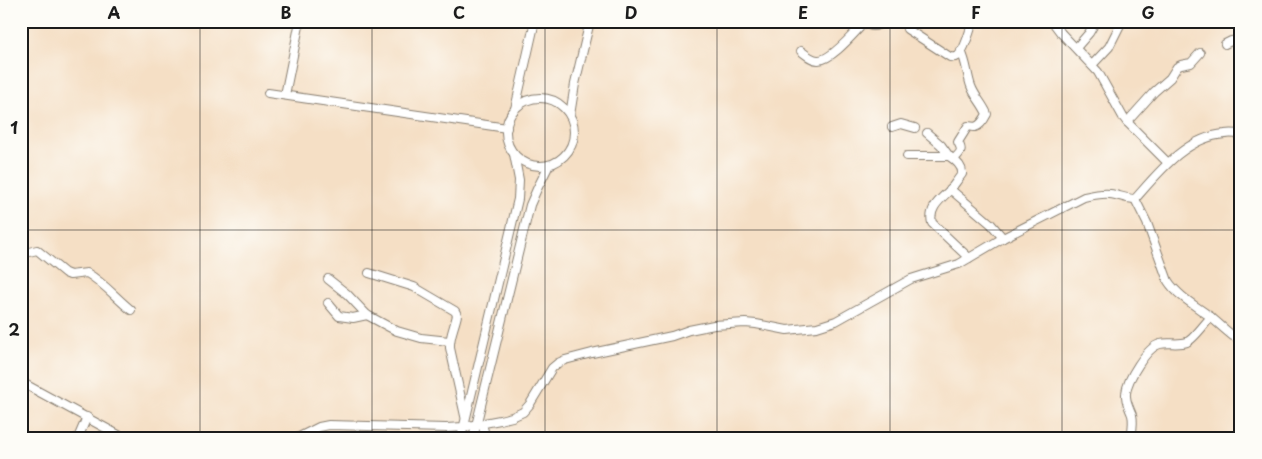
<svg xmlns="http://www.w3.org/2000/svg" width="1262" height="459" viewBox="0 0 1262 459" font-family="'Playpen Sans',sans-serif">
<rect width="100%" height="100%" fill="#fdfcf7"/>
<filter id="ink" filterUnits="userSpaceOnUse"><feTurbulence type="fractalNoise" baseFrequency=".02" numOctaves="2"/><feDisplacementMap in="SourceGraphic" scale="10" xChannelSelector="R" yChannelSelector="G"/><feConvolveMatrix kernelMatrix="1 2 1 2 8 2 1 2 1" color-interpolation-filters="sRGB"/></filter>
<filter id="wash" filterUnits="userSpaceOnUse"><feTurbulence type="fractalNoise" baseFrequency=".0096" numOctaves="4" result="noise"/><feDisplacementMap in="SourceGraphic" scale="20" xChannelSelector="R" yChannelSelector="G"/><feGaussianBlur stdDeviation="1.12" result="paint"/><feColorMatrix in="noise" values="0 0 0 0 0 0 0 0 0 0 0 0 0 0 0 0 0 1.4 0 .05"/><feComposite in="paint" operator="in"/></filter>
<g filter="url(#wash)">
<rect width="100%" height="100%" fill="#f5dfc5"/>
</g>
<g filter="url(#ink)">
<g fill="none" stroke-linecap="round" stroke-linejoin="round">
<g stroke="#887e70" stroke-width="10">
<g id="minor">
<path d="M 859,21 C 870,26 874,29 884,21"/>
<path d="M 1052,21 L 1061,33 L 1098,72 L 1123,117 L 1127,122 L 1168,163"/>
<path d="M 907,29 L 950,57 C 954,57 955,58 958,56 C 965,50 970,30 973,21"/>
<path d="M 1225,44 L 1231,41 L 1241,40"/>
<path d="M 1076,48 L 1089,33 L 1096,21"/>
<path d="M 801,51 C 806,55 812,60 818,60 C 831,61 855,32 864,23"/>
<path d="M 1092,65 L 1109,47 L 1122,21"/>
<path d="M 268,93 L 507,128"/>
<path d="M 285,95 L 300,21"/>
<circle cx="540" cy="132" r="34"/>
<path d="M 515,109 L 535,21"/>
<path d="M 570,115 L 575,84 L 590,21"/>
<path d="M 1127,122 L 1154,92 L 1170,78 L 1177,67 L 1181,65 L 1191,63 L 1200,53"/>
<path d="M 892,127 L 901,124 L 915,128"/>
<path d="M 927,133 L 941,145 L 949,156"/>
<path d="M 907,156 L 949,156 C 955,160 963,167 962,174 C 958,179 954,185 950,190 C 941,199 928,208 932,223 L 969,258"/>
<path d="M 954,159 C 961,152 963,151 958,142 L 968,126 C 970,126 973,127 975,127 C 980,126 985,118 987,114 C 983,104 975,97 971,86 C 967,75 967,63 961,51"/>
<path d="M 950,189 L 991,224 L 1003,238"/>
<path d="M 1135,199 L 1147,223 L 1168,281 C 1177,295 1194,305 1208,315 C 1216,321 1224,329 1233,336 L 1236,337 L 1241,338"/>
<path d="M 21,254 L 37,250 L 65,273 L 70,275 L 87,273 C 104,283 116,298 131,310"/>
<path d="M 369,273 L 414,287 L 455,311 L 457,315 C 455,326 449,336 450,348 L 465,416"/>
<path d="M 328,279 L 347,294 L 367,315 L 391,328 L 397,331 L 421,338 L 449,341"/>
<path d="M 328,303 L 339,316 L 353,318 L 367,315"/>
<path d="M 21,382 L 124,438"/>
<path d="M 482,424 L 486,438"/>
<path d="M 78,438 L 87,417"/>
<path d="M 297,438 L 319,427 L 329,425 L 446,428 L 463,427 L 500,420 L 512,417 L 523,412 L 530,404 L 552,368 L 558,363 L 565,360 L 592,353 L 672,336 L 689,330 L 714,325 L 745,323 L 756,324 L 787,330 L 817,327 L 836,321 L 911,279 L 959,264 L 1003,238 L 1084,197 C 1093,195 1101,193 1110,194 C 1119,195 1126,199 1135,199 C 1159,172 1186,137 1225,134 C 1230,133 1236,134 1241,134"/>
<path d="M 461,438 L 518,199 L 519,180 L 514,154"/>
<path d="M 473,438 L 530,205 L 537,189 L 549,165"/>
<path d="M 1131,438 C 1132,431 1134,422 1132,415 C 1129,407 1125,401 1126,393 C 1127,380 1147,347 1160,344 C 1168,342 1179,345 1187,342 C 1194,339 1205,323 1211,317"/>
</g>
</g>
<use href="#minor" stroke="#fff" stroke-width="8"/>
</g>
</g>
<path fill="none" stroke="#1c1c1c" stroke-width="1" stroke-opacity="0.55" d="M 200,21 L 200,438M 372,21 L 372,438M 545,21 L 545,438M 717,21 L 717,438M 890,21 L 890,438M 1062,21 L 1062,438M 21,230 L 1241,230"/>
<rect width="1262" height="459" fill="none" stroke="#fdfcf7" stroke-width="55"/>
<rect x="28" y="28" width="1206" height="404" fill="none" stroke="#1c1c1c" stroke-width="2"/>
<g font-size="16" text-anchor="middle" font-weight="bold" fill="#1c1c1c">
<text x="114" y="19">A</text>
<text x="286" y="19">B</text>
<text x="459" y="19">C</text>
<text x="631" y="19">D</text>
<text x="803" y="19">E</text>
<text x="976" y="19">F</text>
<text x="1148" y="19">G</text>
<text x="14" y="134">1</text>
<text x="14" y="336">2</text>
</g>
</svg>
